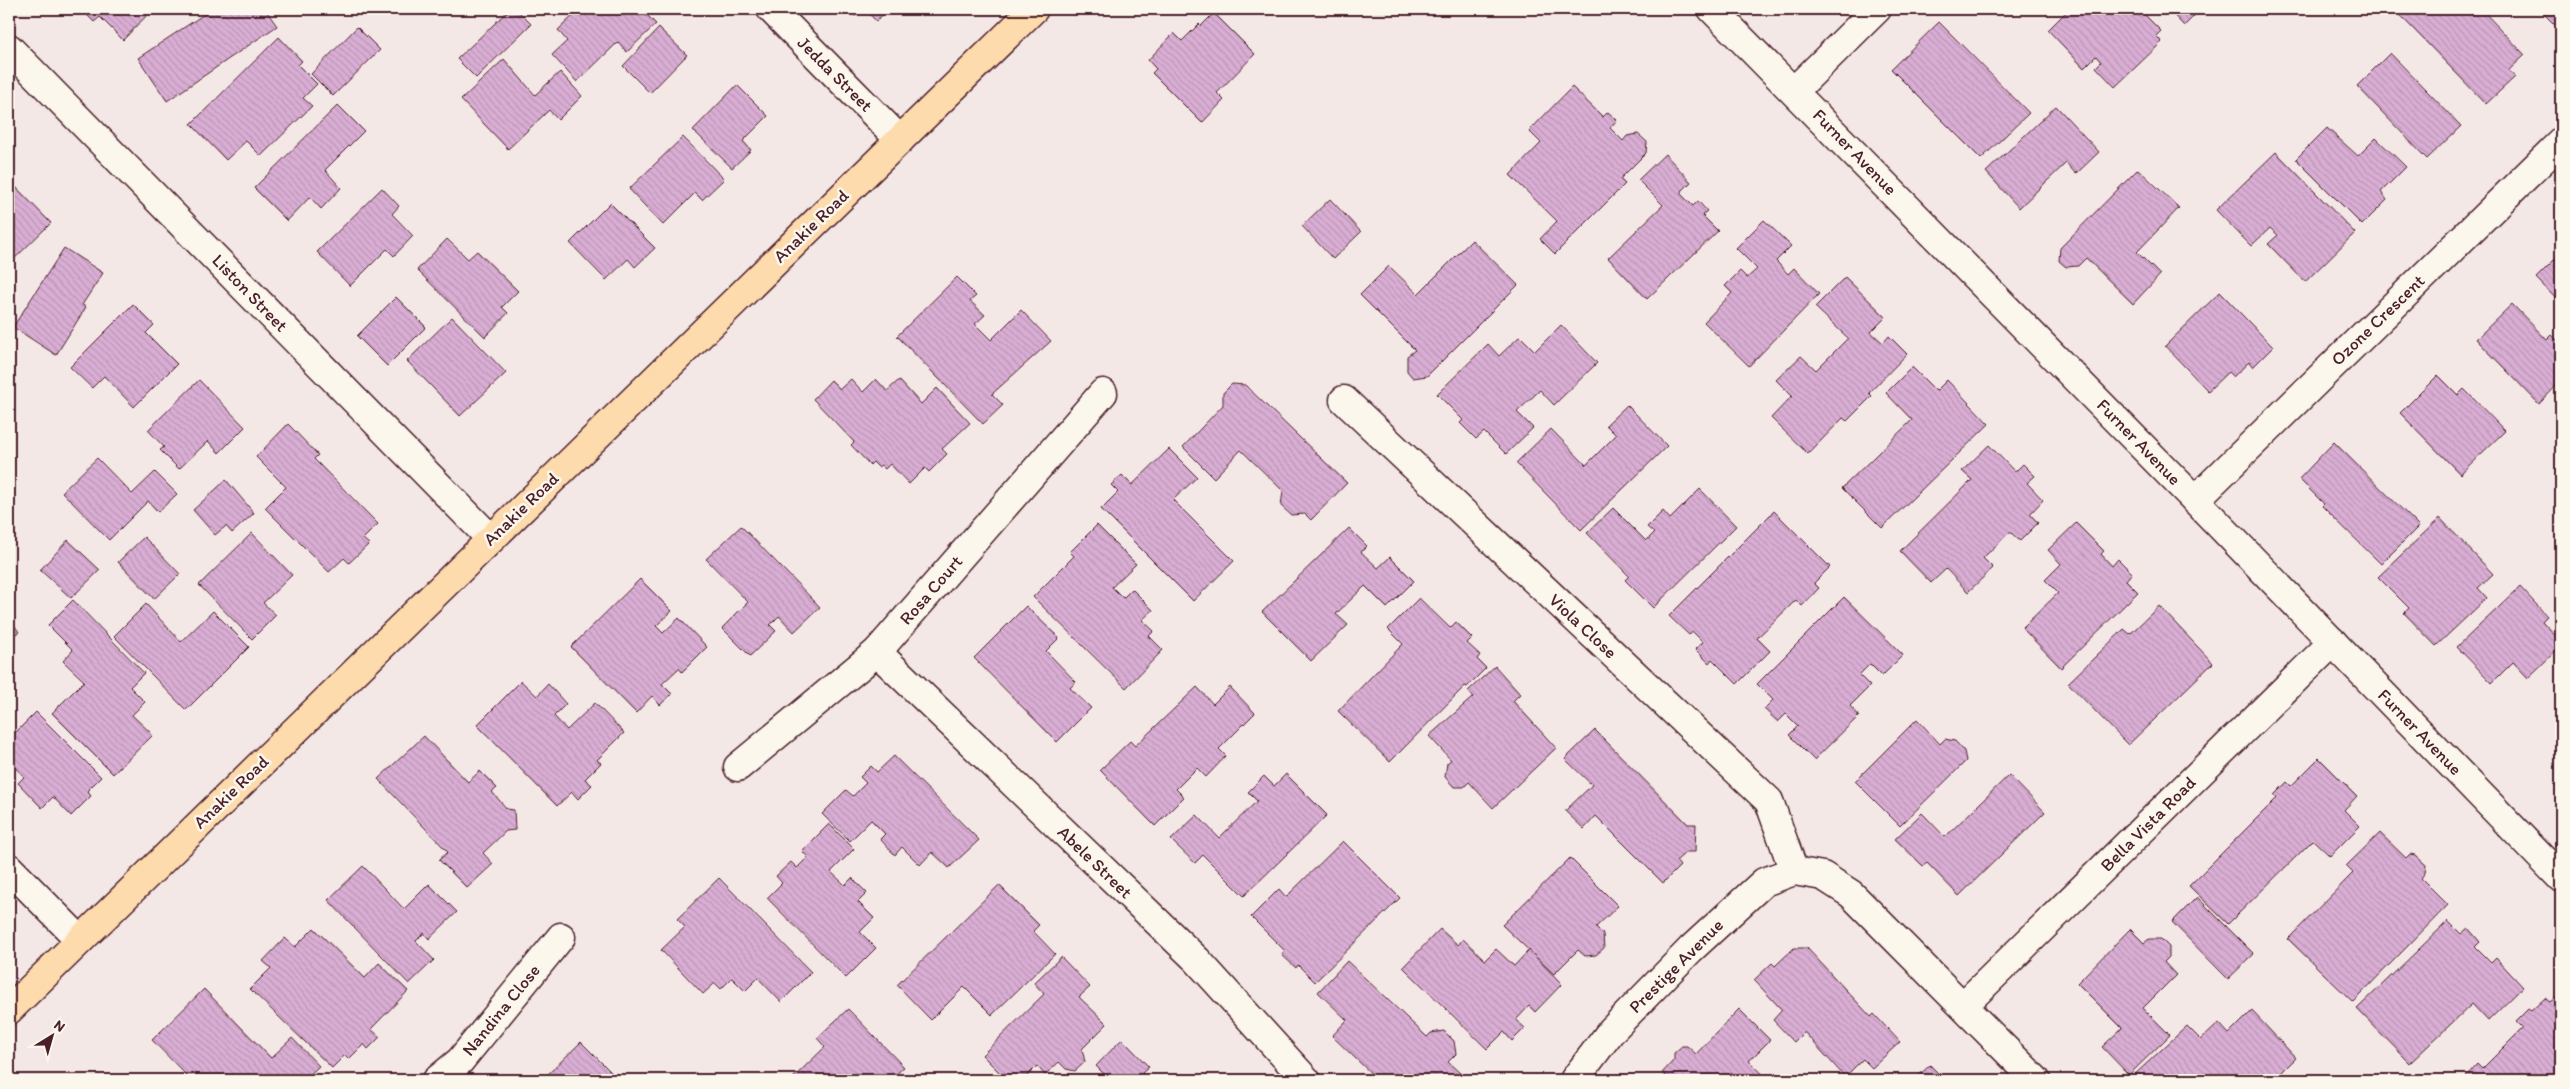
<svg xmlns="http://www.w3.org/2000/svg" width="2570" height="1089" viewBox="0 0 2570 1089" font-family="Itim,sans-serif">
<defs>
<pattern id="building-back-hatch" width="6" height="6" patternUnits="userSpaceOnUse" patternTransform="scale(1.25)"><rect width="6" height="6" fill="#d9aed4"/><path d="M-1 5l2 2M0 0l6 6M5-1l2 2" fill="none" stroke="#bc95b6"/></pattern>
</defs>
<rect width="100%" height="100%" fill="#f4e8e7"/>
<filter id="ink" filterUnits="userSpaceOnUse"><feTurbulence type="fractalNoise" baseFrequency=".02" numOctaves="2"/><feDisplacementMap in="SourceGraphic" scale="10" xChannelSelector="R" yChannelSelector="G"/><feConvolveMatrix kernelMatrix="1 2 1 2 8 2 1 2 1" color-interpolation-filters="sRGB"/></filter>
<g filter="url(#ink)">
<g fill="url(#building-back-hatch)" stroke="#4a1f2b">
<path d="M 81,9 L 153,9 L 123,40 L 100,17 L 94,22 Z"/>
<path d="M 212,9 L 265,9 L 277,26 L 167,101 L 138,58 Z"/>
<path d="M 510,9 L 516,9 L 531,24 L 476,78 L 457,59 Z"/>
<path d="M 580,9 L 641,9 L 656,24 L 627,52 L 618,42 L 577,82 L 552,55 L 567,41 L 558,30 Z"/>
<path d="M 847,9 L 863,9 L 855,16 Z"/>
<path d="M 865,9 L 889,9 L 876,21 Z"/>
<path d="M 2069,9 L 2139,9 L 2161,31 L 2156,36 L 2162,42 L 2115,87 L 2096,67 L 2101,62 L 2096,56 L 2084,68 L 2048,30 Z"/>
<path d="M 2168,9 L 2201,9 L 2184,26 Z"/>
<path d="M 2394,9 L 2481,9 L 2525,55 L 2509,70 L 2515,77 L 2486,104 Z"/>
<path d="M 2539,9 L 2561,9 L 2561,29 L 2560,30 Z"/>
<path d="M 1214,13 L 1255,54 L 1217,93 L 1224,100 L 1202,123 L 1152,73 L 1156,69 L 1148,60 L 1174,33 L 1182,41 L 1199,24 L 1201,26 Z"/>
<path d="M 1939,22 L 2029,113 L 1981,159 L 1891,69 Z"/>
<path d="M 357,27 L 380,50 L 333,96 L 311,74 Z"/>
<path d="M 659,28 L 687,55 L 650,93 L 623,66 Z"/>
<path d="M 279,37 L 302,61 L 298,65 L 317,84 L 303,98 L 312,106 L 261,156 L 246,141 L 226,160 L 191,124 Z"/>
<path d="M 2390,53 L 2461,126 L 2427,159 L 2357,86 Z"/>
<path d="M 504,59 L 535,95 L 560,72 L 582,96 L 558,120 L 549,110 L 508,149 L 461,100 Z"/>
<path d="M 737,85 L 768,116 L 743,141 L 751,150 L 732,168 L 693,130 Z"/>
<path d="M 1572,87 L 1603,117 L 1608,112 L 1617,120 L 1610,128 L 1623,141 L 1627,136 L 1638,134 L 1647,142 L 1646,153 L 1620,179 L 1625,184 L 1555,254 L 1540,239 L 1557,221 L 1510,175 L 1541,143 L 1529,131 Z"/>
<path d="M 338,105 L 364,131 L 325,170 L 341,188 L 321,209 L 310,197 L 287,221 L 254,188 Z"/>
<path d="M 2056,106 L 2099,152 L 2076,174 L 2066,163 L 2019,208 L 1986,172 Z"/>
<path d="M 2327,128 L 2358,156 L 2376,138 L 2406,167 L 2381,192 L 2387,200 L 2362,225 L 2296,159 Z"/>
<path d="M 683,137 L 724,179 L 702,200 L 695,193 L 663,225 L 629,189 Z"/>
<path d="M 2276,152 L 2355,233 L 2305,282 L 2268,244 L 2278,235 L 2270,228 L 2251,246 L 2216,210 Z"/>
<path d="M 1665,154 L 1691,182 L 1680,193 L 1693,206 L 1698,201 L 1707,211 L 1702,215 L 1718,231 L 1647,299 L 1608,258 L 1663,205 L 1638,180 Z"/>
<path d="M 2138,169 L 2179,208 L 2137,252 L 2160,275 L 2133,304 L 2086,258 L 2078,266 L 2066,267 L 2059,261 L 2060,248 Z"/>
<path d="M 11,182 L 51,223 L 9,264 L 9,184 Z"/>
<path d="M 382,188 L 399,206 L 392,214 L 413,236 L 394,256 L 387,249 L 350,286 L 317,252 Z"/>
<path d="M 1330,199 L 1361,232 L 1333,259 L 1302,226 Z"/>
<path d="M 610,203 L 655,248 L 635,267 L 628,259 L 606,280 L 570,243 Z"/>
<path d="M 1764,220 L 1791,246 L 1776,261 L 1788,274 L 1794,268 L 1819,294 L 1749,366 L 1704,322 L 1732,293 L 1725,286 L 1740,271 L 1747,278 L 1757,269 L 1736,248 Z"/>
<path d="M 447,239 L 468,259 L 477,251 L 518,291 L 502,307 L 508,313 L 485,337 L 417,270 Z"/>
<path d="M 1472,240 L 1518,285 L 1427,376 L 1413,378 L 1407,371 L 1407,356 L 1415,350 L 1360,295 L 1389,266 L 1418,294 Z"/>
<path d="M 64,248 L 103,273 L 82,305 L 86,307 L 56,355 L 13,327 Z"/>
<path d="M 2561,253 L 2561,304 L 2536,278 Z"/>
<path d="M 957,277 L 976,296 L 970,301 L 985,315 L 975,324 L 991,340 L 1021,310 L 1051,341 L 992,394 L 1003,405 L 983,424 L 897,336 Z"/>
<path d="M 1845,277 L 1886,317 L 1871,332 L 1883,343 L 1889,336 L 1907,354 L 1869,393 L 1872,396 L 1847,421 L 1843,418 L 1808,454 L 1771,418 L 1792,396 L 1776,380 L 1801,356 L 1816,370 L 1848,338 L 1815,307 Z"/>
<path d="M 2220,292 L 2273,347 L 2253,367 L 2249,362 L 2233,377 L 2228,372 L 2208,391 L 2165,346 Z"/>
<path d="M 396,297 L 426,327 L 387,366 L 357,336 Z"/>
<path d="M 133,304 L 154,325 L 146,333 L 177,364 L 134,407 L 104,376 L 92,388 L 70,367 Z"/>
<path d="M 2512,304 L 2547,340 L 2552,335 L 2561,344 L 2561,381 L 2539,404 L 2476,339 Z"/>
<path d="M 452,317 L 506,373 L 460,416 L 407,361 Z"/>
<path d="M 1561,325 L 1597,363 L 1554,405 L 1540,390 L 1517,412 L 1533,428 L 1506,454 L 1484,432 L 1476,439 L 1460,423 L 1463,420 L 1437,394 L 1488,344 L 1499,356 L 1520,336 L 1535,351 Z"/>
<path d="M 1912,367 L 1936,391 L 1947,380 L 1989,424 L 1882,528 L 1842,488 L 1912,420 L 1886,393 Z"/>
<path d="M 2438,375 L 2458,395 L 2464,389 L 2505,431 L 2460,474 L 2400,413 Z"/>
<path d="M 851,379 L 863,392 L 876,379 L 887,391 L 899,380 L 921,404 L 937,388 L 970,423 L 942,449 L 947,454 L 929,472 L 925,468 L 909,484 L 890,464 L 885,469 L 881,465 L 878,467 L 873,462 L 870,465 L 851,445 L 854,442 L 813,399 L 831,380 L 840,389 Z"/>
<path d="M 199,380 L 245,427 L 219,453 L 208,441 L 179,469 L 160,450 L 164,447 L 148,430 Z"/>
<path d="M 1232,384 L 1245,385 L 1347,483 L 1311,520 L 1305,514 L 1291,515 L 1281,506 L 1283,491 L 1241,450 L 1214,478 L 1183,447 L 1223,405 L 1223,393 Z"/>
<path d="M 1627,405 L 1667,446 L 1581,530 L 1516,463 L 1551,429 L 1586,465 L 1616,435 L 1606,425 Z"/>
<path d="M 288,424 L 318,455 L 314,459 L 378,524 L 363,539 L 369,544 L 349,563 L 344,558 L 329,572 L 265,508 L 286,487 L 256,457 Z"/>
<path d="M 2334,442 L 2419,526 L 2381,564 L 2322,506 L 2324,504 L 2299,479 Z"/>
<path d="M 1989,445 L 2015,472 L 2023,464 L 2035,476 L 2027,483 L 2043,500 L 2030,514 L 2038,523 L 2020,541 L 2010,532 L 1983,558 L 1993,568 L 1968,592 L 1946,569 L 1931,583 L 1900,551 L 1972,480 L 1962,471 Z"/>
<path d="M 1169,449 L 1197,477 L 1173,500 L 1234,561 L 1193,601 L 1101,509 L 1118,492 L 1111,485 L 1122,475 L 1132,485 Z"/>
<path d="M 97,458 L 132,494 L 155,472 L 177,494 L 158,512 L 148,501 L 109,540 L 62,492 Z"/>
<path d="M 226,480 L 254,513 L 232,533 L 226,526 L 215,535 L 193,510 Z"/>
<path d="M 1700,489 L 1736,526 L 1653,608 L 1625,580 L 1629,576 L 1587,533 L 1613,508 L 1646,541 L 1654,533 L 1647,527 L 1663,511 L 1670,519 Z"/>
<path d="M 1774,511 L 1830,567 L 1814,583 L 1819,588 L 1802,606 L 1796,600 L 1757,638 L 1770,651 L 1737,684 L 1712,659 L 1709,663 L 1695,649 L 1703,642 L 1693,632 L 1689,635 L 1669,616 Z"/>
<path d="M 2440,518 L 2493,574 L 2478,588 L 2487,598 L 2436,646 L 2404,613 L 2409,608 L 2378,577 Z"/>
<path d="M 2076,523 L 2104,551 L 2101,554 L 2112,566 L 2118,559 L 2132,573 L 2126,580 L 2138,592 L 2061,668 L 2022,628 L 2058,593 L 2045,580 L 2061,564 L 2048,550 Z"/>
<path d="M 1097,525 L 1136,564 L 1112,587 L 1123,598 L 1132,589 L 1153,610 L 1142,620 L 1154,631 L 1149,636 L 1163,650 L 1126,688 L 1033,597 L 1074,556 L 1070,552 Z"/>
<path d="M 741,526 L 820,607 L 794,632 L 779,616 L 770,625 L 776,631 L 750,656 L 722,628 L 748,602 L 706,559 Z"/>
<path d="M 1349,528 L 1367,546 L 1361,552 L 1378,568 L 1390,557 L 1414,581 L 1387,608 L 1365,586 L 1336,614 L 1348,625 L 1311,661 L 1262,612 Z"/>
<path d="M 252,533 L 292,575 L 263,603 L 276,615 L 252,639 L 199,585 Z"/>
<path d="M 144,537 L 180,574 L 154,599 L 118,562 Z"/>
<path d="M 68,540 L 100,570 L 71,598 L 40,570 Z"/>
<path d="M 640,579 L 672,611 L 656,626 L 663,633 L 679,618 L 707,647 L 682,672 L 679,668 L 662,684 L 672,694 L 660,705 L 652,696 L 636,713 L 571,647 Z"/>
<path d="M 2520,587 L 2547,616 L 2542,621 L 2561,641 L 2561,646 L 2528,678 L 2513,662 L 2492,683 L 2457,647 Z"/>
<path d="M 1844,597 L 1903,655 L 1882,676 L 1870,664 L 1859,675 L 1870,686 L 1850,706 L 1859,716 L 1814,760 L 1789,735 L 1798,726 L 1786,714 L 1778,722 L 1764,709 L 1773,700 L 1757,684 Z"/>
<path d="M 1419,598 L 1450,628 L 1456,622 L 1472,638 L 1467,643 L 1480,655 L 1477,659 L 1486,668 L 1467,687 L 1465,686 L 1390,762 L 1338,711 L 1403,644 L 1388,629 Z"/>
<path d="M 73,600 L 144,673 L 130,687 L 145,702 L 132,715 L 153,735 L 113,774 L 52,713 L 84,681 L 63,661 L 73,650 L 48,625 Z"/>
<path d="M 146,604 L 181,642 L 213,611 L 249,647 L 186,710 L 114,636 Z"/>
<path d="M 1026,606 L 1059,638 L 1046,651 L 1076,682 L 1070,688 L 1091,708 L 1057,742 L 974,658 Z"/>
<path d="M 2159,606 L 2213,663 L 2128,745 L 2068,683 L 2124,629 L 2130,634 Z"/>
<path d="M 9,617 L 19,632 L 9,638 Z"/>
<path d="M 1495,666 L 1520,694 L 1513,701 L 1556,748 L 1493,808 L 1469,782 L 1464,787 L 1454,787 L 1445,777 L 1447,763 L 1451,760 L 1429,736 L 1473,697 L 1468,691 Z"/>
<path d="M 521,681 L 537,696 L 548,684 L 566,704 L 554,716 L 567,730 L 595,703 L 624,733 L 597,760 L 601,763 L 585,779 L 592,785 L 578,799 L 572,792 L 557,806 L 477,725 Z"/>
<path d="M 1197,687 L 1213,704 L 1230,687 L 1255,713 L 1219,749 L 1226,756 L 1206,777 L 1197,768 L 1176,789 L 1184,797 L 1155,826 L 1100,770 L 1130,741 L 1135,746 Z"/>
<path d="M 36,712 L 101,777 L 87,791 L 91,796 L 71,816 L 53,797 L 42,808 L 18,783 L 24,777 L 9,761 L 9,739 Z"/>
<path d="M 1917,719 L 1940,744 L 1945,739 L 1955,741 L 1964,751 L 1966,761 L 1900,826 L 1855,781 Z"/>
<path d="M 1595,730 L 1688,824 L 1696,824 L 1695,852 L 1686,852 L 1676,861 L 1680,866 L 1663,883 L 1596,816 L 1584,829 L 1565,811 L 1592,785 L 1565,759 Z"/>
<path d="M 424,736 L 468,782 L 480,771 L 497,788 L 492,792 L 507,809 L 514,810 L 515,830 L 506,831 L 483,853 L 493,864 L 467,888 L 439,860 L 448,852 L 378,779 Z"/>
<path d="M 894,756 L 979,840 L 949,868 L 932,852 L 920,865 L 902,847 L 895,855 L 880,839 L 885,834 L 871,820 L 850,841 L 822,814 L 846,790 L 853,796 L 866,783 L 860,777 L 871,766 L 877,772 Z"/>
<path d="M 2319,758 L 2357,796 L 2344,810 L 2360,826 L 2330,856 L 2313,840 L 2228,924 L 2189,886 L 2277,798 L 2274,795 L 2287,782 L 2291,786 Z"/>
<path d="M 1286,774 L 1327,815 L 1244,896 L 1203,855 L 1195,863 L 1171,840 L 1197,815 L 1219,838 L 1257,801 L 1248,792 L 1264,776 L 1274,786 Z"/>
<path d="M 2009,775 L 2045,812 L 1959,896 L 1927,863 L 1923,866 L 1895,839 L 1922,813 L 1945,837 Z"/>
<path d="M 829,824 L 854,849 L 831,872 L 845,885 L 852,878 L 867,893 L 858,902 L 874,918 L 860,932 L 876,948 L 846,978 L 767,898 L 782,883 L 776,876 L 791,862 L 797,868 L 808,857 L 802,851 Z"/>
<path d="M 2380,833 L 2406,858 L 2410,854 L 2415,855 L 2426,865 L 2425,873 L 2421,878 L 2448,905 L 2353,1002 L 2288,939 L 2353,873 L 2346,866 Z"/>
<path d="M 1343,841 L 1400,898 L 1315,982 L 1298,965 L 1296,968 L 1282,955 L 1285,951 L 1251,917 L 1279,889 L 1286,897 Z"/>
<path d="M 1570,858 L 1618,906 L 1596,927 L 1603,934 L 1604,948 L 1596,955 L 1585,956 L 1578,950 L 1554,974 L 1502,925 Z"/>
<path d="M 363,866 L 404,909 L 429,884 L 457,912 L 429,939 L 424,933 L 416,941 L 434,960 L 409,984 L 328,900 Z"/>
<path d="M 719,878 L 811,972 L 781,1002 L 758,978 L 745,991 L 732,978 L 721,989 L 715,983 L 703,994 L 661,950 L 685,927 L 677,919 Z"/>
<path d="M 999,885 L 1039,925 L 1033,931 L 1055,954 L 992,1015 L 964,987 L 931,1020 L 897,985 Z"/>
<path d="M 2197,897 L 2254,954 L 2228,979 L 2172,922 Z"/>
<path d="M 2448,921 L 2461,934 L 2468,928 L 2480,942 L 2475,947 L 2491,963 L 2496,958 L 2523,987 L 2488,1021 L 2472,1004 L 2410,1063 L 2357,1009 Z"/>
<path d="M 314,928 L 365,978 L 379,963 L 408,991 L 371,1029 L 380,1037 L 368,1049 L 364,1044 L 349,1059 L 345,1055 L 332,1068 L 250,989 L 271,968 L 263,961 L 285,938 L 295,947 Z"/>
<path d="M 1440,929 L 1458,945 L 1463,939 L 1485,960 L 1496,949 L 1514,966 L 1529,950 L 1562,984 L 1535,1012 L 1529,1006 L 1516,1020 L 1525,1028 L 1512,1041 L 1504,1032 L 1487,1049 L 1403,967 Z"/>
<path d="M 2130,929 L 2144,943 L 2149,939 L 2161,939 L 2169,947 L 2169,957 L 2164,962 L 2176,975 L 2143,1008 L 2170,1035 L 2129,1075 L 2102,1047 L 2122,1028 L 2077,983 Z"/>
<path d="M 1794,948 L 1807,948 L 1871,1017 L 1874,1014 L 1900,1042 L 1872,1068 L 1863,1059 L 1845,1077 L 1804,1032 L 1794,1042 L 1773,1020 L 1782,1010 L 1754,980 L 1772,963 L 1775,966 Z"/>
<path d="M 1061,957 L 1090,987 L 1079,997 L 1107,1024 L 1082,1049 L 1085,1062 L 1075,1071 L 1066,1069 L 1059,1062 L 1045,1075 L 1037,1066 L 1023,1080 L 1007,1080 L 982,1055 L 1044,994 L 1034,983 Z"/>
<path d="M 1347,961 L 1427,1037 L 1431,1033 L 1444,1031 L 1454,1041 L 1456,1054 L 1448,1062 L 1461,1074 L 1456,1080 L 1378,1080 L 1332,1036 L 1347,1020 L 1318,992 Z"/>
<path d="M 204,989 L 271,1058 L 292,1038 L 319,1066 L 304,1080 L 191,1080 L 152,1040 Z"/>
<path d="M 2545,998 L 2550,1002 L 2555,998 L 2561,1005 L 2561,1080 L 2555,1076 L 2550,1080 L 2463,1080 L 2477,1064 L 2482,1069 L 2523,1028 L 2516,1021 L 2528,1009 L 2531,1011 Z"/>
<path d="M 848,1009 L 904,1067 L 890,1080 L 875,1080 L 871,1076 L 867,1080 L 791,1080 L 825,1047 L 817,1038 Z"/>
<path d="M 1739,1009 L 1770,1040 L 1749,1061 L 1769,1080 L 1661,1080 L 1665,1075 L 1662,1073 L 1674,1060 L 1674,1053 L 1682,1046 L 1687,1046 L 1696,1054 Z"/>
<path d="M 2252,1011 L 2296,1058 L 2278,1076 L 2276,1073 L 2268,1080 L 2136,1080 L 2132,1077 L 2187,1026 L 2201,1040 L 2219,1023 L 2229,1034 Z"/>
<path d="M 1122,1039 L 1149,1067 L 1142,1073 L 1149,1080 L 1110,1080 L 1096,1066 Z"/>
<path d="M 581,1042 L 611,1072 L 602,1080 L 542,1080 Z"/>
<path d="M 1930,1065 L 1945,1080 L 1914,1080 Z"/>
</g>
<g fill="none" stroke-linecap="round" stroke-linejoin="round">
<g stroke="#4a1f2b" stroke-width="31">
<g id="minor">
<path d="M 771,9 L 900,140"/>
<path d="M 1712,9 L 2195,500 L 2561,878"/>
<path d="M 9,48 L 491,539"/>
<path d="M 1794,91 L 1877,9"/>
<path d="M 1344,400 L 1769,801 L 1794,871"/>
<path d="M 2195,500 L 2561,142"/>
<path d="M 877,652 L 1197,960 L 1306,1080"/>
<path d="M 738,767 L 877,652 L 1103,393"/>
<path d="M 9,868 L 80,940"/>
<path d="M 1963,1006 L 2333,642"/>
<path d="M 437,1080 L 460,1061 L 561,937"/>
<path d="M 1574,1080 L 1612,1030 L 1691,949 L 1764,882 L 1794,871 L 1823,876 L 1851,894 L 2036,1080"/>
</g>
</g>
<g stroke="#4a1f2b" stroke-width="31">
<path id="major" d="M 9,1010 L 1034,9"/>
</g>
<use href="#minor" stroke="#fbf7ec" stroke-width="28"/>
<use href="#major" stroke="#fedbac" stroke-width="28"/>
</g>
</g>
<g text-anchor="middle" stroke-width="5" stroke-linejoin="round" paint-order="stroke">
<g font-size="18" fill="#4a1f2b" stroke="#fbf7ec">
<text transform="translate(835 74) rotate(45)" y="6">Jedda Street</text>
<text transform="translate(1855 152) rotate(46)" y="6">Furner Avenue</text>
<text transform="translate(811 226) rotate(-44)" y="6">Anakie Road</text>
<text transform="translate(250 293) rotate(46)" y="6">Liston Street</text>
<text transform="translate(2378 320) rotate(-44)" y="6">Ozone Crescent</text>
<text transform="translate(2139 442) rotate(46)" y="6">Furner Avenue</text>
<text transform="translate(521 509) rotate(-44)" y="6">Anakie Road</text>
<text transform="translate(931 590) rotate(-49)" y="6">Rosa Court</text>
<text transform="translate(1583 626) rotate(43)" y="6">Viola Close</text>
<text transform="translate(2420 732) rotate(46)" y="6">Furner Avenue</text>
<text transform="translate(231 792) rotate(-44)" y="6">Anakie Road</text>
<text transform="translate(2148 824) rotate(-45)" y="6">Bella Vista Road</text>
<text transform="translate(1095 862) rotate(44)" y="6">Abele Street</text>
<text transform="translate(1676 966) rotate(-45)" y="6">Prestige Avenue</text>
<text transform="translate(501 1010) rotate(-51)" y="6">Nandina Close</text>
</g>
</g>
<rect width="2570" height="1089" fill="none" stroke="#fbf7ec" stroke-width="30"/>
<rect x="15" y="15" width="2540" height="1059" fill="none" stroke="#4a1f2b" stroke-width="2" filter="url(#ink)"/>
<g transform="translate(52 1036) rotate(37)" stroke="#fbf7ec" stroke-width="4" paint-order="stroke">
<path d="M0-4L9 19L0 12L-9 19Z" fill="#4a1f2b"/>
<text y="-8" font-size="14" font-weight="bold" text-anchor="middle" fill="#4a1f2b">N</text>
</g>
</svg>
